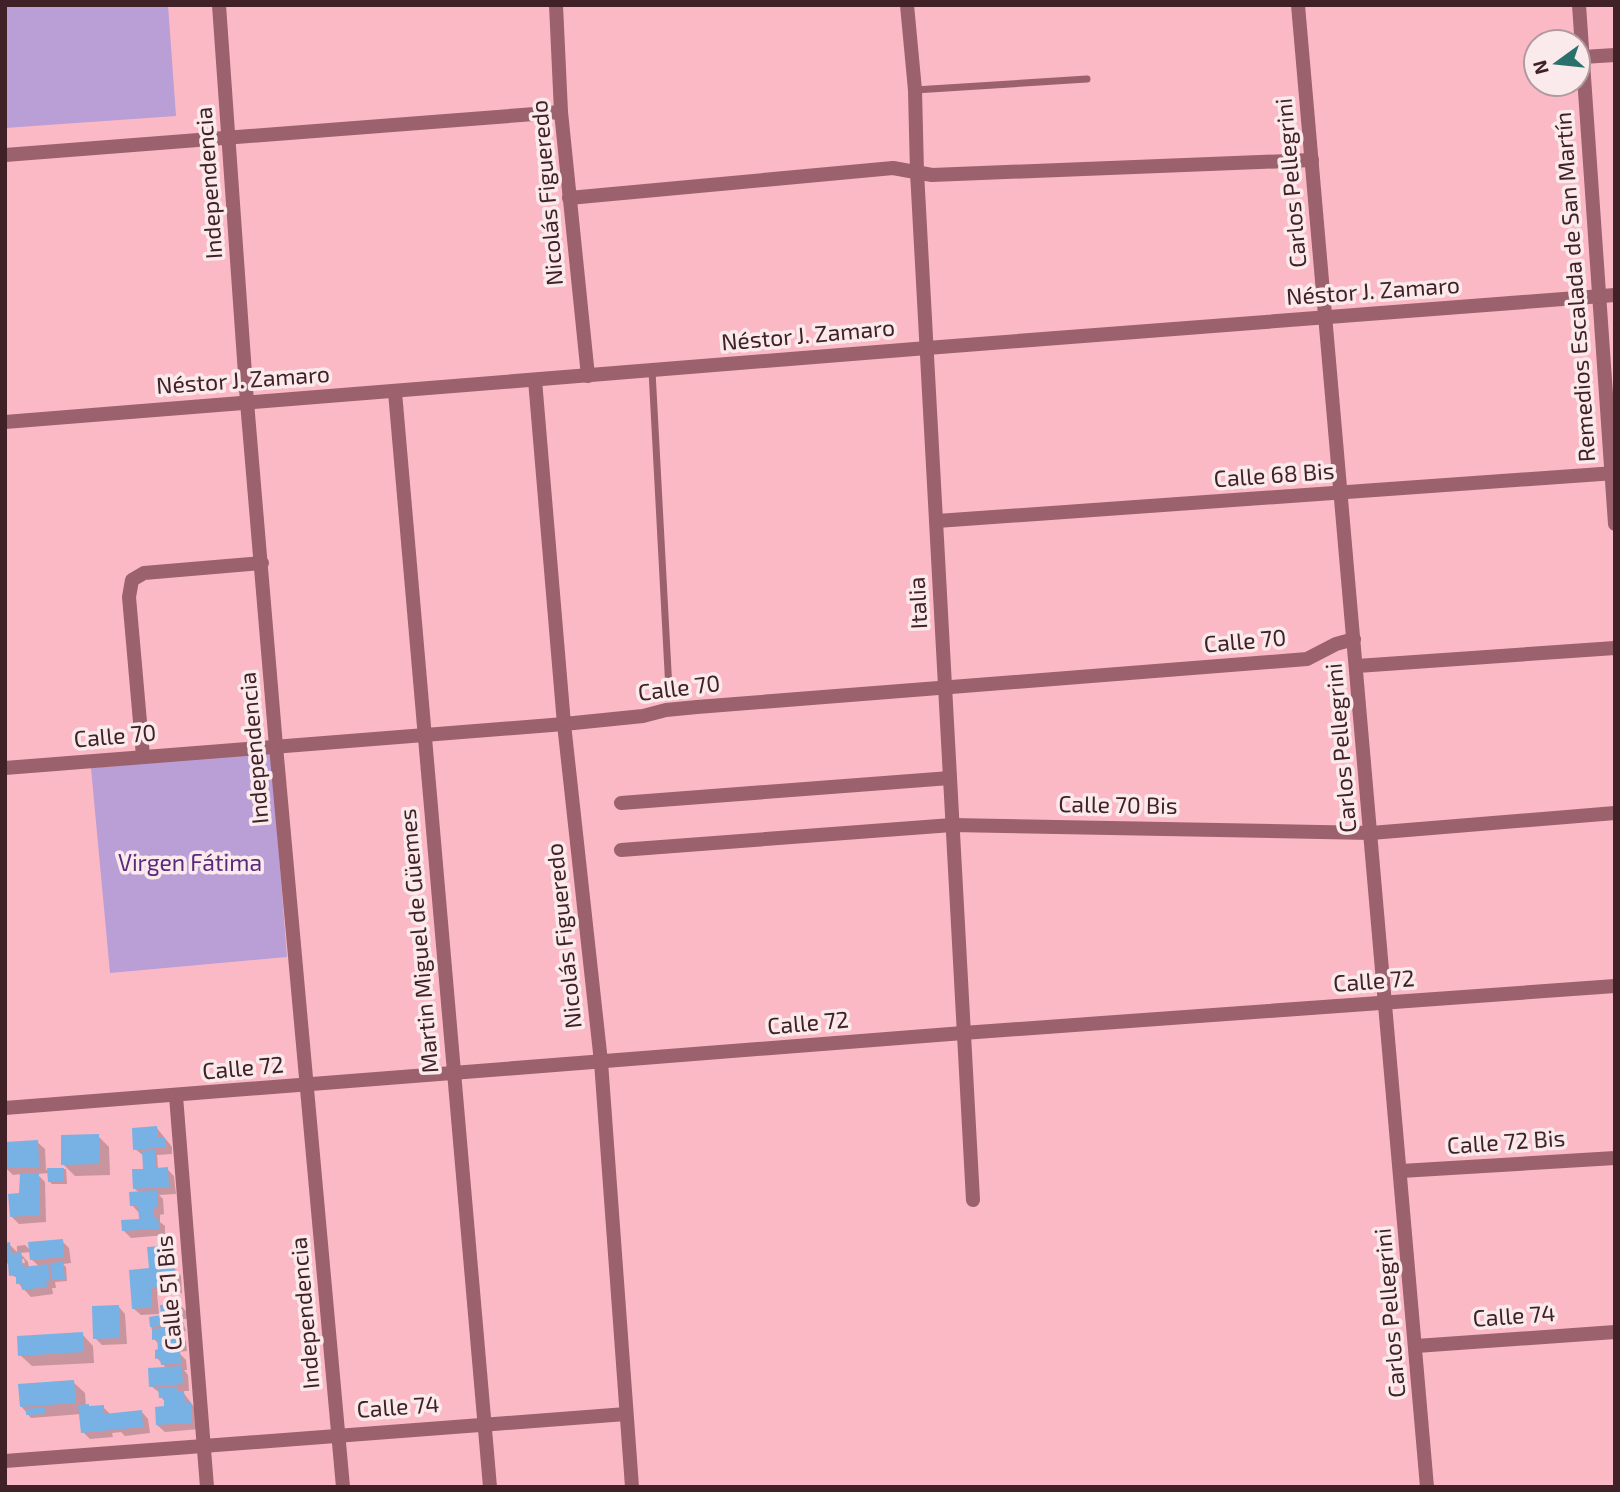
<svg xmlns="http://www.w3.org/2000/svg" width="1620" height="1492" viewBox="0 0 1620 1492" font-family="'Exo 2',sans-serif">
<rect width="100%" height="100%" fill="#fbb9c5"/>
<g fill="#ba9ed6">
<path d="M 5,5 L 168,5 L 176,116 L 5,128 Z"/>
<path d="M 271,752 L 287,957 L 110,973 L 91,768 Z"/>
</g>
<g fill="#0003" fill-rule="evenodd">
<path d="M 156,1127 L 172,1147 L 172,1154 L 157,1155 L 158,1169 L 167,1169 L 174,1176 L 176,1194 L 159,1195 L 163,1199 L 164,1214 L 160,1215 L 160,1222 L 165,1226 L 165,1235 L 131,1238 L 123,1230 L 141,1220 L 140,1214 L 132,1205 L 140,1193 L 135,1189 L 147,1170 L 144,1156 L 135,1149 Z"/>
<path d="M 98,1136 L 109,1147 L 110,1175 L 75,1176 L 63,1164 Z"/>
<path d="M 37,1142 L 45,1149 L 46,1170 L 66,1169 L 67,1184 L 52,1184 L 49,1181 L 49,1173 L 37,1174 L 45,1182 L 46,1222 L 19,1224 L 12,1217 L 21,1194 L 22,1174 L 13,1175 L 6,1168 Z"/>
<path d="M 62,1241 L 69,1248 L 71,1263 L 63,1264 L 66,1267 L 67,1281 L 55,1282 L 56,1288 L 52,1288 L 53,1294 L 31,1297 L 18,1283 L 18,1278 L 11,1275 L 10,1266 L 6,1262 L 9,1244 L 17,1252 L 17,1246 L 25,1245 L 31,1251 ZM 31,1252 L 31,1259 L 40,1267 L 29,1268 L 28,1262 L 20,1253 ZM 24,1259 L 25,1263 L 10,1264 L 10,1261 Z"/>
<path d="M 162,1247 L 169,1255 L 170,1269 L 174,1268 L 181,1276 L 182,1293 L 157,1294 L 159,1314 L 141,1315 L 133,1308 Z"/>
<path d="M 180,1305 L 188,1313 L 188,1319 L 182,1319 L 186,1331 L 177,1332 L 186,1341 L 187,1351 L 178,1352 L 186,1360 L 187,1370 L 184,1370 L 188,1375 L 189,1391 L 182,1391 L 198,1412 L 199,1429 L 165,1432 L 157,1425 L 166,1408 L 166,1403 L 161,1397 L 160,1393 L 151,1386 L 167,1369 L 157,1358 L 159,1344 L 154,1339 L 151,1326 Z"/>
<path d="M 118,1306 L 125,1314 L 127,1344 L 102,1345 L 95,1338 Z"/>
<path d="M 82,1334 L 93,1346 L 94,1363 L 32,1366 L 20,1355 Z"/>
<path d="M 73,1382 L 85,1393 L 86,1407 L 103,1407 L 111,1415 L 141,1411 L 148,1419 L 150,1433 L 125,1436 L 121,1432 L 112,1433 L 113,1437 L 90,1439 L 83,1432 L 81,1414 L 31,1418 L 21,1406 Z"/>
</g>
<g fill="#78b2e5">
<path d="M 157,1126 L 158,1138 L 165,1138 L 166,1147 L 133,1150 L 132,1128 Z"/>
<path d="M 99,1134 L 99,1164 L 61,1165 L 61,1135 Z"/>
<path d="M 38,1140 L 39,1167 L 5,1168 L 5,1142 Z"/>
<path d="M 155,1150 L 156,1168 L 168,1167 L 169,1187 L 133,1189 L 132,1169 L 143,1169 L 142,1151 Z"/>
<path d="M 47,1168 L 64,1168 L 64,1181 L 48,1182 Z"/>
<path d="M 39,1173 L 39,1215 L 10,1217 L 8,1194 L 19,1193 L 20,1174 Z"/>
<path d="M 157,1190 L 158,1208 L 153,1208 L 154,1217 L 158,1217 L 159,1229 L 122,1231 L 121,1220 L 139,1219 L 138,1206 L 130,1206 L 129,1192 Z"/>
<path d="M 63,1239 L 64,1257 L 30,1260 L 28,1242 Z"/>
<path d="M 10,1242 L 11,1254 L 21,1252 L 23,1267 L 48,1264 L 50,1281 L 46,1281 L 47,1287 L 22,1290 L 21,1284 L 16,1284 L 16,1275 L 9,1276 L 8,1263 L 5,1263 L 5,1243 Z"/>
<path d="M 162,1246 L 164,1262 L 161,1262 L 162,1266 L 152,1268 L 174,1267 L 176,1286 L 151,1288 L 152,1307 L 132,1309 L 129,1270 L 149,1268 L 147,1247 Z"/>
<path d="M 63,1262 L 65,1279 L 52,1280 L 50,1263 Z"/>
<path d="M 181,1304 L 182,1312 L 176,1312 L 180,1324 L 150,1327 L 149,1317 L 161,1315 L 160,1305 Z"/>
<path d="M 119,1305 L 120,1338 L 93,1339 L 92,1306 Z"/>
<path d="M 172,1327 L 172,1332 L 179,1332 L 181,1345 L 173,1345 L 174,1352 L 180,1351 L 181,1363 L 161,1365 L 160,1358 L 155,1359 L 155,1350 L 158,1349 L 157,1339 L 152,1340 L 152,1329 Z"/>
<path d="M 83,1332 L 84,1352 L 18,1356 L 17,1336 Z"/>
<path d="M 182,1366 L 183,1384 L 149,1387 L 148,1368 Z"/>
<path d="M 74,1380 L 76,1403 L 20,1407 L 18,1384 Z"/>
<path d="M 177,1387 L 178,1392 L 184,1391 L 185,1403 L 191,1402 L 192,1423 L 156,1425 L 155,1407 L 164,1406 L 164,1398 L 159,1398 L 158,1388 Z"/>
<path d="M 89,1404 L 89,1406 L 104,1405 L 104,1414 L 142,1410 L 143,1427 L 81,1433 L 78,1405 Z"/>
<path d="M 46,1407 L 46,1414 L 26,1415 L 26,1409 Z"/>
</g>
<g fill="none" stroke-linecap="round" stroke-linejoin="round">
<g stroke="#9b616d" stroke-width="7">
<path d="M 915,90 L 1087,79"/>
<path d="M 652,371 L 669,690"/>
</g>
<g stroke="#9b616d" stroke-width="14">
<path d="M 219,5 L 247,402 L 276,746 L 343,1487"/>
<path d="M 556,5 L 561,112 L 588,376"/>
<path d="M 907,5 L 915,90 L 917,172 L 973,1200"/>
<path d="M 1298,5 L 1427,1487"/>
<path d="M 1579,5 L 1615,524"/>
<path d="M 1583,57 L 1615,55"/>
<path d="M 5,155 L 561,112"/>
<path d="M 569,198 L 893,168 L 932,175 L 1312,160"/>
<path d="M 535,380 L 564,724 L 601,1062 L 632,1487"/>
<path d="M 395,392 L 490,1487"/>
<path d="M 5,422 L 927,348 L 1615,295"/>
<path d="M 937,521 L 1615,473"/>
<path d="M 1357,666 L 1615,648"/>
<path d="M 143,756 L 129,597 L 132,580 L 144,573 L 262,563"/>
<path d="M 5,768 L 564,724 L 643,716 L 666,710 L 697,707 L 1307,659 L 1336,644 L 1354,639"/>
<path d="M 621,803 L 950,778"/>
<path d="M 621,850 L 952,825 L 1371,833 L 1615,813"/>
<path d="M 176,1096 L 207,1487"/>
<path d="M 5,1108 L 963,1033 L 1615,986"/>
<path d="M 1401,1171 L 1615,1158"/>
<path d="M 1416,1346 L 1615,1332"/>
<path d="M 5,1461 L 626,1414"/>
</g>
</g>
<g text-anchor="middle" stroke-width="7" stroke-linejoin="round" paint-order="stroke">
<g font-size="23" fill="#402127" stroke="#fbeaec">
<text transform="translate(209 183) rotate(-94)" y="8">Independencia</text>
<text transform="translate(1291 183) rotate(-95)" y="8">Carlos Pellegrini</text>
<text transform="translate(547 193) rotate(-95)" y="8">Nicolás Figueredo</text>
<text transform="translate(1575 287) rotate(-94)" y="8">Remedios Escalada de San Martín</text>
<text transform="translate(1373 291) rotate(-4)" y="8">Néstor J. Zamaro</text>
<text transform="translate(808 335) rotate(-5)" y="8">Néstor J. Zamaro</text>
<text transform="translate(243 380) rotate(-4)" y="8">Néstor J. Zamaro</text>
<text transform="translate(1274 475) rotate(-4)" y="8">Calle 68 Bis</text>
<text transform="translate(918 603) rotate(-93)" y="8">Italia</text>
<text transform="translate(1245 641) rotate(-5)" y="8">Calle 70</text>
<text transform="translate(679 688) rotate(-7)" y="8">Calle 70</text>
<text transform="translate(115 736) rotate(-5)" y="8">Calle 70</text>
<text transform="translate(254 748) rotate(-95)" y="8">Independencia</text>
<text transform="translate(1341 748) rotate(-95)" y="8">Carlos Pellegrini</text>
<text transform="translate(1118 805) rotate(1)" y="8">Calle 70 Bis</text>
<text transform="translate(564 936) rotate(-96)" y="8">Nicolás Figueredo</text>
<text transform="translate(419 941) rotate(-95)" y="8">Martin Miguel de Güemes</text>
<text transform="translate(1374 981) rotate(-4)" y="8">Calle 72</text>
<text transform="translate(808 1023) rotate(-5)" y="8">Calle 72</text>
<text transform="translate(243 1068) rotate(-5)" y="8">Calle 72</text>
<text transform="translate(1506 1142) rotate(-4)" y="8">Calle 72 Bis</text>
<text transform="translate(169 1293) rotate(-95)" y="8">Calle 51 Bis</text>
<text transform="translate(305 1313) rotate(-95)" y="8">Independencia</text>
<text transform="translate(1390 1313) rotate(-95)" y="8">Carlos Pellegrini</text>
<text transform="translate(1514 1316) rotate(-4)" y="8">Calle 74</text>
<text transform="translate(398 1407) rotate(-4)" y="8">Calle 74</text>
</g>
<g font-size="23" fill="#59297e" stroke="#fbeaec">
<text x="190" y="871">Virgen Fátima</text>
</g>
</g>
<rect width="1620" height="1492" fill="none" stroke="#402127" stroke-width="14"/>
<g transform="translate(1557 63) rotate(255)"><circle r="33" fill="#fbeaec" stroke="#b09a9d" stroke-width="2"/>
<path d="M0-5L12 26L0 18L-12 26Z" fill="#29726b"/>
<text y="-10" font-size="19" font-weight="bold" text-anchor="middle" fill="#402127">N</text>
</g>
</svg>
